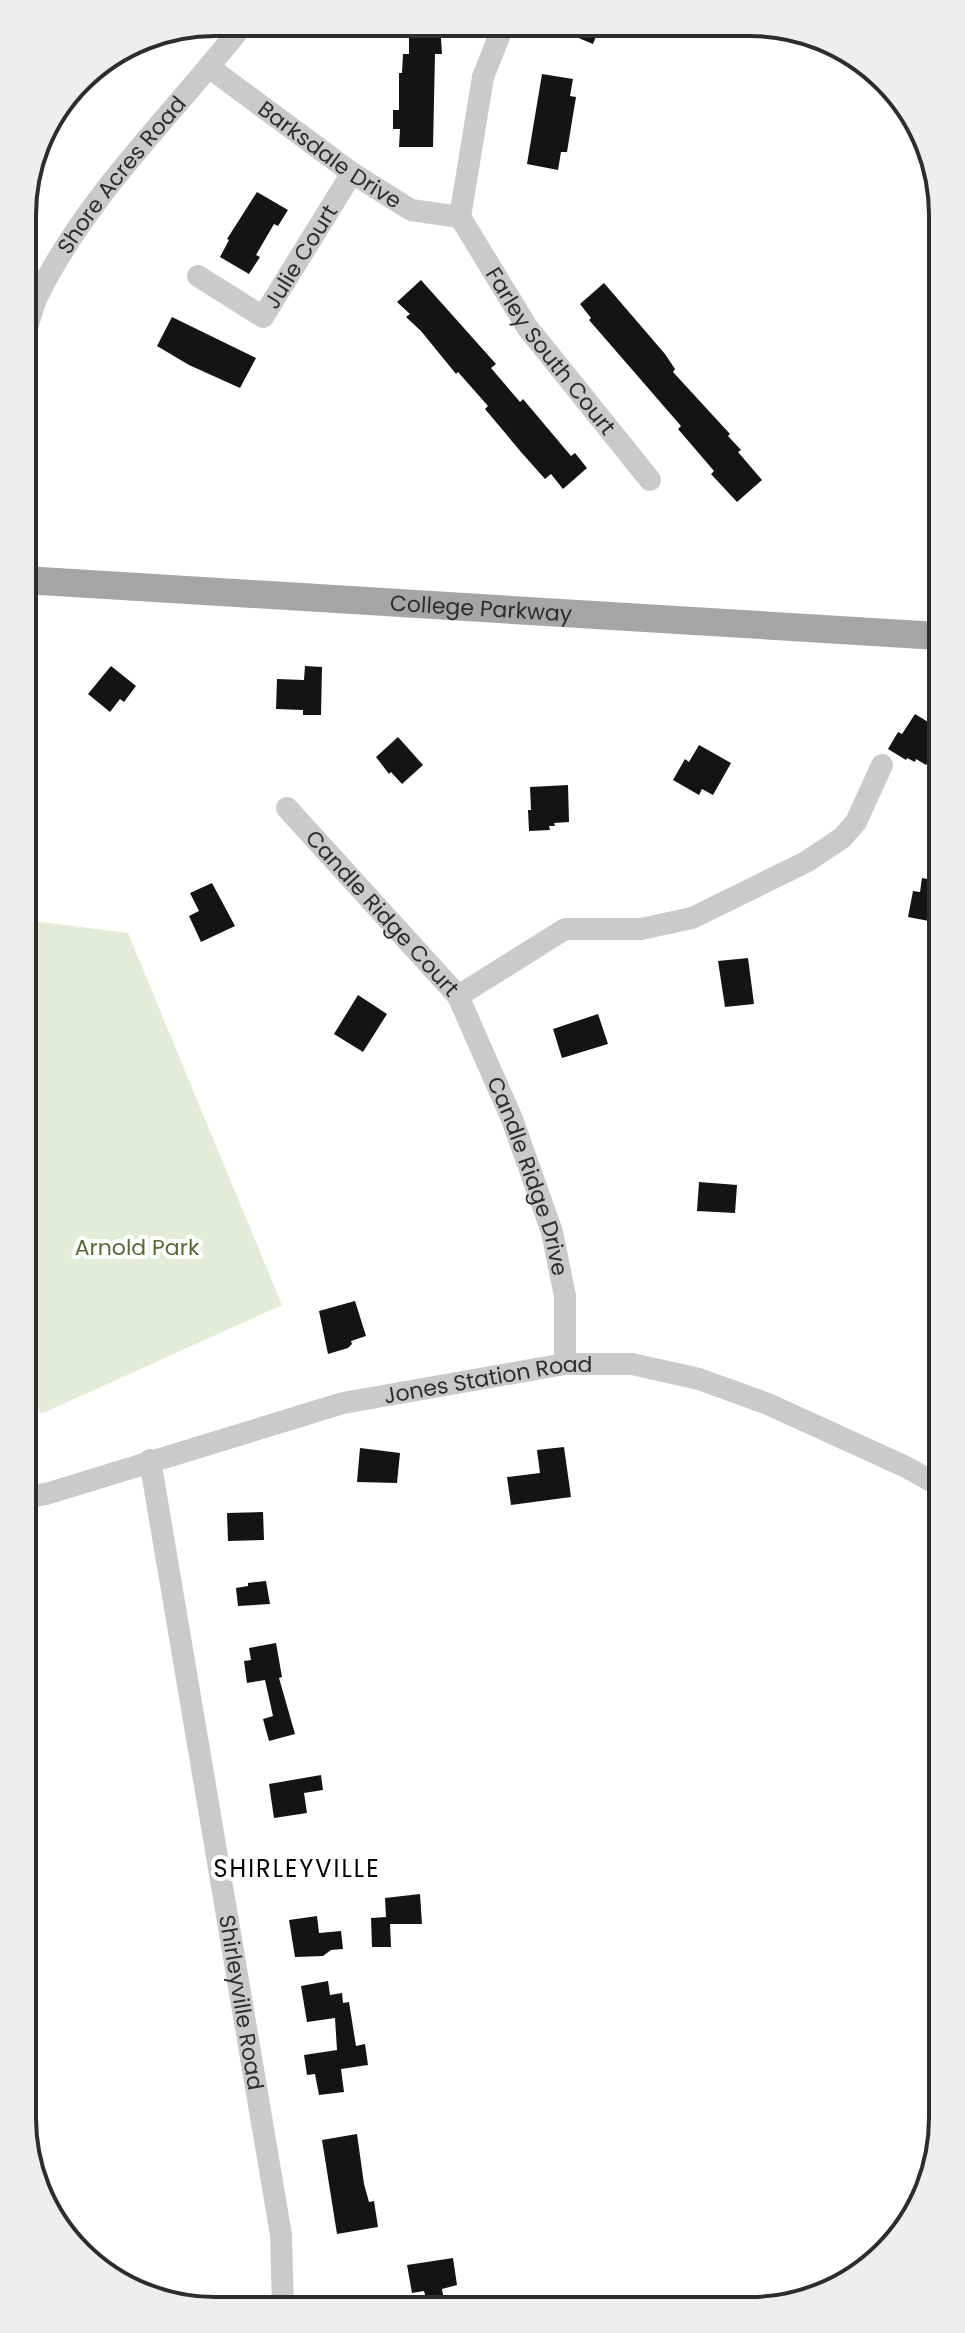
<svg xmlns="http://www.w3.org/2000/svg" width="965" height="2333" viewBox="0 0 965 2333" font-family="Poppins,sans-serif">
<rect width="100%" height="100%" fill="#fff"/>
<path fill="#e4ecd8" d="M 25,920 L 128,933 L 282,1305 L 41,1414 L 26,1379 Z"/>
<g fill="#141414">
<path d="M 415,23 L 440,23 L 442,54 L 435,54 L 433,147 L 399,147 L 400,129 L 393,129 L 393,110 L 399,110 L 399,73 L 402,73 L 403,54 L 409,54 L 409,36 L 415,36 Z"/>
<path d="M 545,24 L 601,24 L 593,44 Z"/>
<path d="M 542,74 L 573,79 L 570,96 L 576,97 L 572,121 L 567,152 L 561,152 L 558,170 L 527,164 Z"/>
<path d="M 257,192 L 288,210 L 278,226 L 274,224 L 256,255 L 260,257 L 249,274 L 220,257 L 229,240 L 227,239 Z"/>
<path d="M 421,280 L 496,364 L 491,368 L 520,402 L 523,399 L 571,456 L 575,453 L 587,468 L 563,489 L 551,474 L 545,479 L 521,452 L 485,409 L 488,406 L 458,372 L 456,374 L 421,331 L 406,317 L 410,314 L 397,302 Z"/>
<path d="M 604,283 L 665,354 L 675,369 L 673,372 L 730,434 L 728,436 L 741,450 L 738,452 L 762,480 L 737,502 L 711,474 L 714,471 L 678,429 L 681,426 L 589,320 L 591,318 L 580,304 Z"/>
<path d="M 172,317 L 256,358 L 240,388 L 189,365 L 157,346 Z"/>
<path d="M 111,666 L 136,686 L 124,702 L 120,699 L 110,712 L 88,694 Z"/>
<path d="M 305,666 L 322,667 L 321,715 L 303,715 L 303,710 L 276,709 L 277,679 L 304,680 Z"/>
<path d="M 915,714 L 938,728 L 938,745 L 926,765 L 916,759 L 915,762 L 907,758 L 906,760 L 888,749 L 898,732 L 902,734 Z"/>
<path d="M 398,737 L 423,765 L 402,784 L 391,772 L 389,774 L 376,757 Z"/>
<path d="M 699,745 L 731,763 L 713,795 L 702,789 L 699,795 L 673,780 L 685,759 L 689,762 Z"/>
<path d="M 568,785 L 569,822 L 554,823 L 555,826 L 549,826 L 550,830 L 529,831 L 528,810 L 531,810 L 530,787 Z"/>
<path d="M 922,878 L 939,881 L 939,919 L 930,917 L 929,921 L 908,917 L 913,891 L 920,892 Z"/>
<path d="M 212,883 L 235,926 L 201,942 L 189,916 L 199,911 L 190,893 Z"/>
<path d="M 748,958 L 754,1004 L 725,1007 L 718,961 Z"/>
<path d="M 358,995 L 387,1014 L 363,1052 L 334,1034 Z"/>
<path d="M 598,1014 L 608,1044 L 562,1058 L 553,1029 Z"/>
<path d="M 699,1182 L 737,1185 L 735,1213 L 697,1211 Z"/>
<path d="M 355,1301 L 366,1336 L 351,1341 L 352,1344 L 348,1348 L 328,1354 L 319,1311 Z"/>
<path d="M 564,1447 L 571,1497 L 511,1505 L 507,1477 L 540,1473 L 537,1450 Z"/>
<path d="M 360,1448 L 400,1453 L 397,1483 L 357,1482 Z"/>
<path d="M 263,1512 L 264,1540 L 228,1541 L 227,1513 Z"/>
<path d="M 266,1581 L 270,1604 L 238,1606 L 236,1588 L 248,1586 L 248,1583 Z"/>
<path d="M 276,1643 L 282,1677 L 279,1678 L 295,1734 L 269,1741 L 263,1719 L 273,1716 L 265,1680 L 247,1683 L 244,1661 L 251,1660 L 249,1648 Z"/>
<path d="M 321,1775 L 323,1790 L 304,1793 L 307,1813 L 274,1818 L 269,1784 Z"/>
<path d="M 420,1894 L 422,1924 L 390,1924 L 391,1947 L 372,1947 L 371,1918 L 386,1917 L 385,1898 Z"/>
<path d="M 317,1916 L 319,1933 L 341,1931 L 343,1949 L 331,1950 L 323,1956 L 295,1957 L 289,1920 Z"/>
<path d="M 328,1981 L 330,1995 L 342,1993 L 343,2003 L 349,2002 L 356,2046 L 365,2044 L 368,2065 L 341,2069 L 344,2092 L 319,2095 L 315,2074 L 307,2075 L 304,2055 L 337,2050 L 335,2018 L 307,2022 L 301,1986 Z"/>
<path d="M 357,2134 L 364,2184 L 369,2202 L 374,2201 L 378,2227 L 337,2234 L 322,2140 Z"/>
<path d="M 453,2258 L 457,2285 L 442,2289 L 443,2295 L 426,2298 L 424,2291 L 412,2293 L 407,2265 Z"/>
</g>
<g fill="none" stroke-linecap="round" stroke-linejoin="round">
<g stroke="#cacaca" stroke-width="22">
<path id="s1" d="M 210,68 L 352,173 L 411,210 L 460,217"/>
<path id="s2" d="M 460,217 L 527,327 L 650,480"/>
<path d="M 460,217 L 483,77 L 504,24"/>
<path id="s3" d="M 198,276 L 263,317 L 352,173"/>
<path id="s4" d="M 23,342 C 28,327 31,309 38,295 C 90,191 175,113 245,22"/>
<path id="s5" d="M 287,808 L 458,996 L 512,1119 L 552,1232 L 565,1296 L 565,1364"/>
<path d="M 458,996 L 565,929 L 641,929 L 692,918 L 806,862 L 842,838 L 856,822 L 882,765"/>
<path id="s6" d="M 150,1460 L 281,2235 L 283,2307"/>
<path id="s7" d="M 26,1497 L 46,1494 L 343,1403 L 565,1364 L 632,1364 L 699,1379 L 768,1404 L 906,1467 L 931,1481 L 941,1483"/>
</g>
<path stroke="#a5a5a5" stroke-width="28" id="s8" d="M 24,580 L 938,636"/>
</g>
<g text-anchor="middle" stroke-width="8" stroke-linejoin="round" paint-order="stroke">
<g font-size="22" fill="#2d2d2d" stroke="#fff">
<text dy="8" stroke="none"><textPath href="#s1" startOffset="148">Barksdale Drive</textPath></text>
<text dy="8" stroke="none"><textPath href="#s4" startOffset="196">Shore Acres Road</textPath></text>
<text dy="8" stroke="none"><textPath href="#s3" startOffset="148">Julie Court</textPath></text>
<text dy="8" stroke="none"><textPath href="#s2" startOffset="162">Farley South Court</textPath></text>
<text dy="8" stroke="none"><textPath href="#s8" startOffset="458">College Parkway</textPath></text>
<text dy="8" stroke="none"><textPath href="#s5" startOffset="142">Candle Ridge Court</textPath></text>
<text dy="8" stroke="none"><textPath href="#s5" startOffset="448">Candle Ridge Drive</textPath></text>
<text dy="8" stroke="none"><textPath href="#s7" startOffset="478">Jones Station Road</textPath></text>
<text dy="8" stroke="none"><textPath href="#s6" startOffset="550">Shirleyville Road</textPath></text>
</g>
<g font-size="22" fill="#526c36" stroke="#fff">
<text x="137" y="1255">Arnold Park</text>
</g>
<g font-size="24" letter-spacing="2" fill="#000" stroke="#fff">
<text x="297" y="1877">SHIRLEYVILLE</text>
</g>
</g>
<path d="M0 0H965V2333H0ZM215 36H750A179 179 0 0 1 929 215V2118A179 179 0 0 1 750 2297H215A179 179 0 0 1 36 2118V215A179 179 0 0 1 215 36Z" fill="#eee" fill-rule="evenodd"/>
<path fill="none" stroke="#2d2d2d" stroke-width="4" d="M215 36H750A179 179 0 0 1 929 215V2118A179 179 0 0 1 750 2297H215A179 179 0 0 1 36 2118V215A179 179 0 0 1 215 36Z"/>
</svg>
